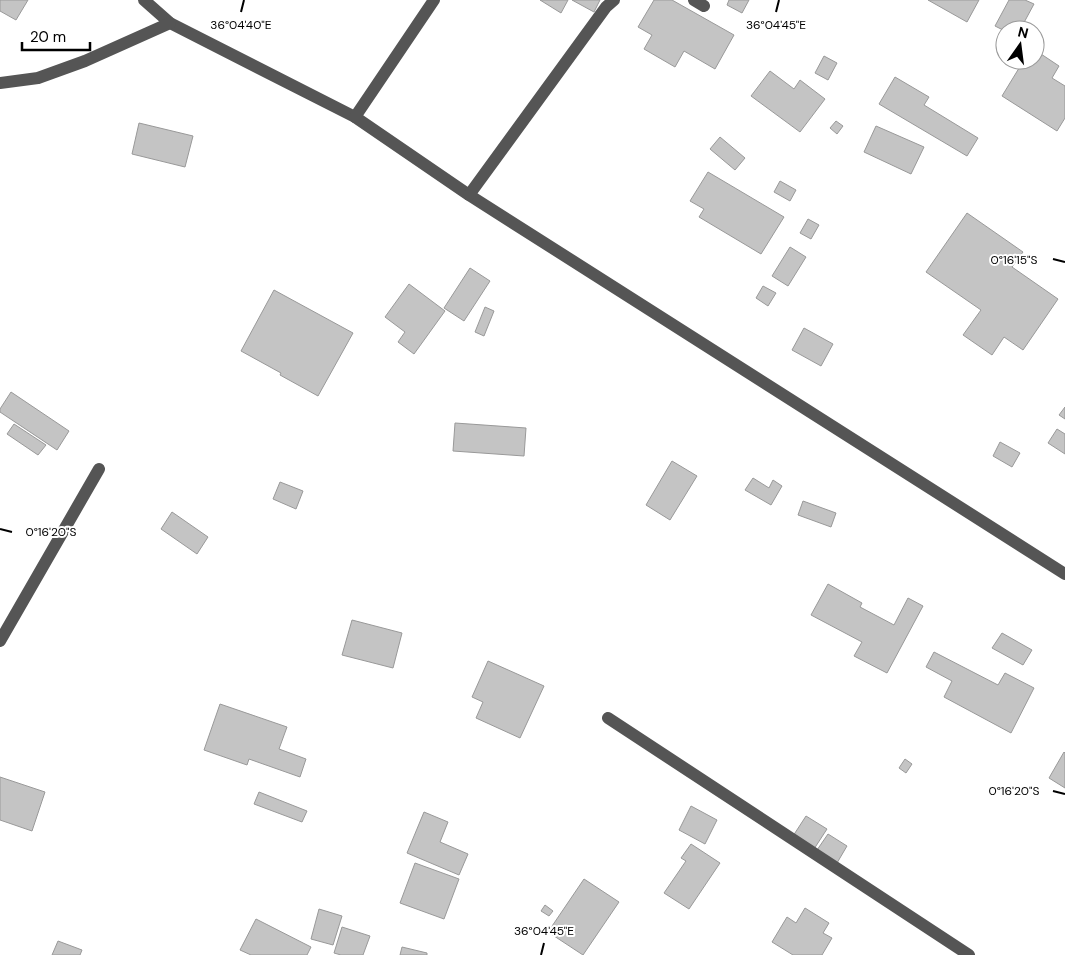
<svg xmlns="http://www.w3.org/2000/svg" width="1065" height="955" viewBox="0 0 1065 955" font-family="'DM Sans',sans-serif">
<rect width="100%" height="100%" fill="#fff"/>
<g fill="#c4c4c4" stroke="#999">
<path d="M 0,0 L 28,0 L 16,20 L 0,11 Z"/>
<path d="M 540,0 L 568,0 L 561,13 Z"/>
<path d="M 572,0 L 600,0 L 594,12 Z"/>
<path d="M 654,0 L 672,0 L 734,35 L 715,69 L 684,51 L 675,67 L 644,49 L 652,35 L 638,27 Z"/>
<path d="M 729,0 L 749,0 L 742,13 L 727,5 Z"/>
<path d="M 928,0 L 979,0 L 967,22 Z"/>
<path d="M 1009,0 L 1025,0 L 1034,4 L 1020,30 L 1005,31 L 995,26 Z"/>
<path d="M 1035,50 L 1059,66 L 1052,78 L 1065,86 L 1065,118 L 1057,131 L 1002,96 L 1024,60 L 1035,60 Z"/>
<path d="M 824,56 L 837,63 L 828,80 L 815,73 Z"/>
<path d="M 770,71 L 794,89 L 800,80 L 825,99 L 800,132 L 751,96 Z"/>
<path d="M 895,77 L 929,97 L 924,105 L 978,138 L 967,156 L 879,104 Z"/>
<path d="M 836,121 L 843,126 L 837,134 L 830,128 Z"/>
<path d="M 139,123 L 193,136 L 185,167 L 132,154 Z"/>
<path d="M 876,126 L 924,147 L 911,174 L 864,152 Z"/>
<path d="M 720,137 L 745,158 L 735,170 L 710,149 Z"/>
<path d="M 708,172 L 784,217 L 761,254 L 699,217 L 704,209 L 690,201 Z"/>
<path d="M 780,181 L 796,190 L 790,201 L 774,192 Z"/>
<path d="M 967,213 L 1023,252 L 1012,267 L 1058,299 L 1023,350 L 1004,337 L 992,355 L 963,335 L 981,310 L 926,272 Z"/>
<path d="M 808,219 L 819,225 L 811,239 L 800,233 Z"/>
<path d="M 790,247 L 806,257 L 788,286 L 772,276 Z"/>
<path d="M 470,268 L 490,281 L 464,321 L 444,308 Z"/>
<path d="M 409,284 L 445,311 L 414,354 L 398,342 L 405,332 L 385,317 Z"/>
<path d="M 763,286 L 776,293 L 768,306 L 756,298 Z"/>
<path d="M 274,290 L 353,333 L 318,396 L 280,375 L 281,373 L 241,351 Z"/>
<path d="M 485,307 L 494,311 L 484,336 L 475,332 Z"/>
<path d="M 804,328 L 833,344 L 821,366 L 792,350 Z"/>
<path d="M 11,392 L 69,431 L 57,450 L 0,412 L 0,409 Z"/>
<path d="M 1065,407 L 1065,419 L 1059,415 Z"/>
<path d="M 455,423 L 526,428 L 524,456 L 453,451 Z"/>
<path d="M 14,424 L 46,445 L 38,455 L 7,434 Z"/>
<path d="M 1057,429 L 1065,434 L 1065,454 L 1048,443 Z"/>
<path d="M 1000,442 L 1020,453 L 1012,467 L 993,456 Z"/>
<path d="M 672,461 L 697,476 L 670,520 L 646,505 Z"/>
<path d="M 753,478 L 769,488 L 773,480 L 782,486 L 771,505 L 745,490 Z"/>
<path d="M 280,482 L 303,491 L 296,509 L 273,499 Z"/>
<path d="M 803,501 L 836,513 L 831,527 L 798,515 Z"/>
<path d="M 172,512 L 208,537 L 197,554 L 161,529 Z"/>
<path d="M 828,584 L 862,603 L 860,607 L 894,625 L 908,598 L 923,606 L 887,673 L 854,656 L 862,642 L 811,615 Z"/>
<path d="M 352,620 L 402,633 L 393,668 L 342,655 Z"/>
<path d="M 1002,633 L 1032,650 L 1023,665 L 992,648 Z"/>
<path d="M 934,652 L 998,685 L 1005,673 L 1034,688 L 1011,733 L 944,697 L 952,681 L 926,667 Z"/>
<path d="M 488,661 L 544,686 L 520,738 L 476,718 L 483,702 L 472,697 Z"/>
<path d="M 220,704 L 287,727 L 279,749 L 306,759 L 300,777 L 249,759 L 247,765 L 204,750 Z"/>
<path d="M 1064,752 L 1065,753 L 1065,788 L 1049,778 Z"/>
<path d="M 905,759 L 912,764 L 906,773 L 899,768 Z"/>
<path d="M 0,777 L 45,792 L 32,831 L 0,820 Z"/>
<path d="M 259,792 L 307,811 L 302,822 L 254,804 Z"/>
<path d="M 691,806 L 717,820 L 705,844 L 679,830 Z"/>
<path d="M 424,812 L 448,822 L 440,842 L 468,854 L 459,875 L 407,853 Z"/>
<path d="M 806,816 L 827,829 L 814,849 L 793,836 Z"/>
<path d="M 828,834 L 847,846 L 837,863 L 817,850 Z"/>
<path d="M 691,844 L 720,863 L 689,909 L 664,893 L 686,861 L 681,858 Z"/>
<path d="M 415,863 L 459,879 L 444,919 L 400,903 Z"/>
<path d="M 584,879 L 619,902 L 583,955 L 548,932 Z"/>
<path d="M 545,905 L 553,911 L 549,916 L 541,911 Z"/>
<path d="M 805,908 L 829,923 L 823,933 L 832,938 L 822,955 L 793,955 L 772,942 L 787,917 L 796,923 Z"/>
<path d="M 319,909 L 342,916 L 333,945 L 311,939 Z"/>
<path d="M 256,919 L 311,947 L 307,955 L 251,955 L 240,950 Z"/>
<path d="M 342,927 L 370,936 L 363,955 L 341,955 L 334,953 Z"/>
<path d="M 58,941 L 82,950 L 80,955 L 52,955 Z"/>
<path d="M 402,947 L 427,953 L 427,955 L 400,955 Z"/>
</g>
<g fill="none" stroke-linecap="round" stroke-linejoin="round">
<g stroke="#555" stroke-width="12">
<path d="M 144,0 L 170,23 L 355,117 L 469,195 L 1065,574"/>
<path d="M 694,0 L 704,6"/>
<path d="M 0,83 L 38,78 L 85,61 L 170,23"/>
<path d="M 355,117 L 434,0"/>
<path d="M 469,195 L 606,7 L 614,0"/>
<path d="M 0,641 L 99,469"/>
<path d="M 608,718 L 969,955"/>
</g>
</g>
<path fill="none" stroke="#000" stroke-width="2" d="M 241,12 L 244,0M 776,12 L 779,0M 1053,259 L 1065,262M 0,529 L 12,532M 1053,791 L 1065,794M 541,955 L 544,943"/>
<g font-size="12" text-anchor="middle" fill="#000" stroke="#fff" stroke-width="4" stroke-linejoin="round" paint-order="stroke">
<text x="241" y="29">36°04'40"E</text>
<text x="776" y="29">36°04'45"E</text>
<text x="1014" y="264">0°16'15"S</text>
<text x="51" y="536">0°16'20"S</text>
<text x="1014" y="795">0°16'20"S</text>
<text x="544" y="935">36°04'45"E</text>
</g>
<g transform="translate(1020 45) rotate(14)"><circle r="24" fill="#ffffff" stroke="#999999"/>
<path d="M0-4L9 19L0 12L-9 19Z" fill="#000000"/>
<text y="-8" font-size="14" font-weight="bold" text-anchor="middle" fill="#000000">N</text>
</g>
<path d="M22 42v8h68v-8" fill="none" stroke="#000000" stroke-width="2.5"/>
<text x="30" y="42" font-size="15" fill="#000000" stroke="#ffffff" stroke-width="4" paint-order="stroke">20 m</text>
</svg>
